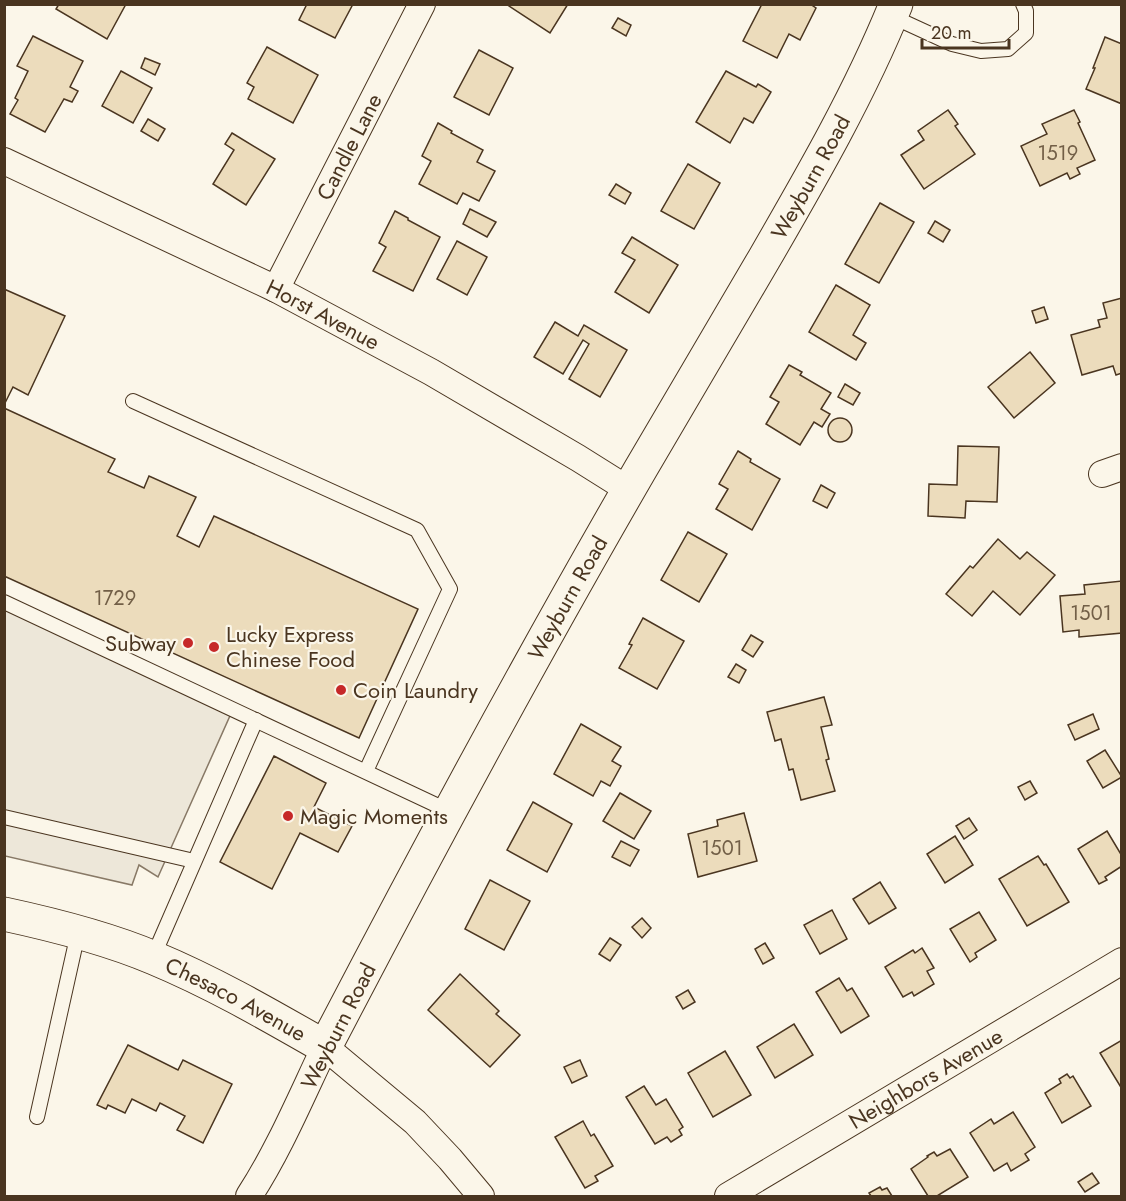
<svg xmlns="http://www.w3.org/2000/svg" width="1126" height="1201" viewBox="0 0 1126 1201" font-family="Jost,sans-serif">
<rect width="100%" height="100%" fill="#fbf6e9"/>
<path fill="#ede7d9" stroke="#887966" stroke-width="1.5" d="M 5,602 L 233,709 L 158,877 L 139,865 L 132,885 L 5,856 Z"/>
<g fill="#ecdcbc" stroke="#4a3520" stroke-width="1.5">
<path d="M 59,4 L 126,4 L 107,39 L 56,9 Z"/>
<path d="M 307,4 L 353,4 L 335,38 L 299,20 Z"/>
<path d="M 506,4 L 568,4 L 550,33 Z"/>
<path d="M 762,4 L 810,4 L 816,8 L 800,40 L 789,34 L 777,58 L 743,41 Z"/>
<path d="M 618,18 L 631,25 L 626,36 L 612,28 Z"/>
<path d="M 33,36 L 83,61 L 70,87 L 78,91 L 72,102 L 64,99 L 45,132 L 10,114 L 18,100 L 15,98 L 28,71 L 17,66 Z"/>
<path d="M 1105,37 L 1122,44 L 1122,104 L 1086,89 L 1095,68 L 1093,68 Z"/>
<path d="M 267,47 L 318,75 L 293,123 L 248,99 L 254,87 L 247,83 Z"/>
<path d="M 479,50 L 513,68 L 489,115 L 454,97 Z"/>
<path d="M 145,58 L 160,64 L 155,75 L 141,68 Z"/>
<path d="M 121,71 L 152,88 L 133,123 L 102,106 Z"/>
<path d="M 726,71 L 756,87 L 758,84 L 771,92 L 753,123 L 744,118 L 730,143 L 696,122 Z"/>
<path d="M 948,110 L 958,124 L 955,126 L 975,154 L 924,189 L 901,155 L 924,140 L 918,131 Z"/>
<path d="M 1074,110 L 1080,122 L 1078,123 L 1095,160 L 1077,168 L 1080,174 L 1070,179 L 1067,173 L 1040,186 L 1021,146 L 1047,134 L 1042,124 Z"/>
<path d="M 148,119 L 165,129 L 158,141 L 141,131 Z"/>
<path d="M 438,123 L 452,131 L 451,133 L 483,150 L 477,162 L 495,171 L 479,201 L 463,193 L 457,204 L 419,184 L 431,161 L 422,156 Z"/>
<path d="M 232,133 L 275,159 L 246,205 L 213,184 L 234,150 L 225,144 Z"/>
<path d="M 688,164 L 720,183 L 694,229 L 661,211 Z"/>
<path d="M 616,184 L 631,193 L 625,204 L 609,195 Z"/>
<path d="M 880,203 L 914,222 L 879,283 L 845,264 Z"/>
<path d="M 470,209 L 496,222 L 487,237 L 463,224 Z"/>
<path d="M 395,211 L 408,218 L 408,220 L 440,237 L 413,291 L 373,271 L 386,247 L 379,243 Z"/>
<path d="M 935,221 L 950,230 L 943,242 L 928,233 Z"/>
<path d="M 632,237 L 678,265 L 649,313 L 615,292 L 635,260 L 622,253 Z"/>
<path d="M 457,241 L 487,257 L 467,295 L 437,279 Z"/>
<path d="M 836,285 L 870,305 L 853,335 L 866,343 L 856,360 L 809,332 Z"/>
<path d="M 4,289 L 65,316 L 28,395 L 13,387 L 4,405 Z"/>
<path d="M 1122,298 L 1122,373 L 1116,375 L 1113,366 L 1082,375 L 1071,335 L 1100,327 L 1098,320 L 1107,318 L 1103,303 Z"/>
<path d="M 1044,307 L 1048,319 L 1036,323 L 1032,311 Z"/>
<path d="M 555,322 L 578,336 L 584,325 L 627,350 L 600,397 L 569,379 L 589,344 L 583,340 L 563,374 L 534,357 Z"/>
<path d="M 1030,352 L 1055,383 L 1014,418 L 988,387 Z"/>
<path d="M 789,365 L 802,372 L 800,375 L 831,393 L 821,409 L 830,414 L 822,427 L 814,422 L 800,445 L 766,424 L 779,402 L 770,397 Z"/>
<path d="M 845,384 L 860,393 L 853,405 L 838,397 Z"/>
<path d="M 4,408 L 115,459 L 108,472 L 144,488 L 149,476 L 196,497 L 177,536 L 199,547 L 214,516 L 418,609 L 359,738 L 4,576 Z"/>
<circle cx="840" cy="430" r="12"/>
<path d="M 958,446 L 999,447 L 997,502 L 966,501 L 965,518 L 928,516 L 929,484 L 957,485 Z"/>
<path d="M 738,451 L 751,459 L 750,462 L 780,479 L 752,530 L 716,509 L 728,489 L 719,484 Z"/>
<path d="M 821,485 L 835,493 L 827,508 L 813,501 Z"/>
<path d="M 688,532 L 727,554 L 699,602 L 661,580 Z"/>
<path d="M 998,539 L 1020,559 L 1027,552 L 1055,575 L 1020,615 L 993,591 L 972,616 L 946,594 L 970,566 L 973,568 Z"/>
<path d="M 1122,581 L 1122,633 L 1079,637 L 1079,630 L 1063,632 L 1060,596 L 1085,594 L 1084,585 Z"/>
<path d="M 643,618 L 684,641 L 657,689 L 619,668 L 632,645 L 629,644 Z"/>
<path d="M 751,635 L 763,642 L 753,657 L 742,650 Z"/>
<path d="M 736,664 L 746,670 L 739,683 L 728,677 Z"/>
<path d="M 824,697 L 832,725 L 821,727 L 829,759 L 826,760 L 835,791 L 801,800 L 793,769 L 789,770 L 781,739 L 775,741 L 767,712 Z"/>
<path d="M 1093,714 L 1099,729 L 1075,740 L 1068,725 Z"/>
<path d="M 581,724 L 621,747 L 612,761 L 621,766 L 610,786 L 601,781 L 593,796 L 554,774 Z"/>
<path d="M 1105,750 L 1122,777 L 1103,788 L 1087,761 Z"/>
<path d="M 274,756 L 326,783 L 314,807 L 352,826 L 338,852 L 300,833 L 272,889 L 220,862 Z"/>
<path d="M 1030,781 L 1037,793 L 1025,800 L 1018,787 Z"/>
<path d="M 620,793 L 651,811 L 634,839 L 603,821 Z"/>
<path d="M 533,802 L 572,824 L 547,872 L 507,850 Z"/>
<path d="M 744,813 L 757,861 L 698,877 L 688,834 L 718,826 L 717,820 Z"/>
<path d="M 969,818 L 977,830 L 964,839 L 956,826 Z"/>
<path d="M 1107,831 L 1122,856 L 1122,866 L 1105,877 L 1107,880 L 1099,884 L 1078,849 Z"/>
<path d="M 955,836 L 973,865 L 945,883 L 927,854 Z"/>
<path d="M 621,841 L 639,850 L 630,866 L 612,857 Z"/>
<path d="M 1038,856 L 1044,865 L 1046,864 L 1069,902 L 1027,926 L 999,879 Z"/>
<path d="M 490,880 L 530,901 L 504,950 L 465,929 Z"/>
<path d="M 880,882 L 896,908 L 869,924 L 853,899 Z"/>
<path d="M 832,910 L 847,939 L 820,954 L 804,925 Z"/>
<path d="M 979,912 L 996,940 L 975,953 L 977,957 L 970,962 L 950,929 Z"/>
<path d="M 642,918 L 651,928 L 642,938 L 632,927 Z"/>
<path d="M 610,938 L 621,945 L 610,961 L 599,954 Z"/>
<path d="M 765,943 L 774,958 L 763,964 L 755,949 Z"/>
<path d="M 922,948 L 934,968 L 927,971 L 934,984 L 914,996 L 912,992 L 903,997 L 885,967 L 913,950 L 915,953 Z"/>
<path d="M 460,974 L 499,1011 L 496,1014 L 520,1035 L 490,1067 L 428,1010 Z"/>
<path d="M 839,978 L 847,991 L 852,988 L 869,1016 L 841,1033 L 816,992 Z"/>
<path d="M 688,990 L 695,1002 L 683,1009 L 676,997 Z"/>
<path d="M 794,1024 L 813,1055 L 775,1078 L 757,1047 Z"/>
<path d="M 1122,1040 L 1122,1089 L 1100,1053 Z"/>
<path d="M 128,1045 L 178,1070 L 183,1060 L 232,1084 L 203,1143 L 177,1130 L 185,1116 L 160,1103 L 156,1111 L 132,1099 L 125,1113 L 108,1105 L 106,1109 L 97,1105 Z"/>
<path d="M 725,1051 L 751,1095 L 713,1117 L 688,1073 Z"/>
<path d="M 580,1060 L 587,1076 L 572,1083 L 564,1067 Z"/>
<path d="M 1067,1074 L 1070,1078 L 1073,1076 L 1091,1106 L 1062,1123 L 1045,1093 L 1061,1083 L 1059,1079 Z"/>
<path d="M 644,1086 L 656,1105 L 666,1099 L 683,1127 L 679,1130 L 682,1135 L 671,1142 L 667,1137 L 655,1144 L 626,1097 Z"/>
<path d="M 1013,1112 L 1035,1147 L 1025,1154 L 1029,1160 L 1011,1171 L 1007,1163 L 994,1171 L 970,1133 L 991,1119 L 994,1124 Z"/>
<path d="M 583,1121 L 591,1136 L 594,1134 L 613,1166 L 595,1176 L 598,1181 L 585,1188 L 555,1137 Z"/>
<path d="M 950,1149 L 968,1177 L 937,1196 L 928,1196 L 911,1169 L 928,1157 L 927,1156 L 934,1152 L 937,1156 Z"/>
<path d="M 1092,1173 L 1099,1183 L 1085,1192 L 1078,1182 Z"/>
<path d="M 880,1187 L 882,1190 L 887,1188 L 892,1196 L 871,1196 L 869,1193 Z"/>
</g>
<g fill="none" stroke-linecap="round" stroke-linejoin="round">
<g stroke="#4a3520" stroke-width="16">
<g id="service">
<path d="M 891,16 L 952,44 L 981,51 L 1008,49 L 1026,33 L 1026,11 L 1023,4"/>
<path d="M 133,401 L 417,530 L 450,589 L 366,771"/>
<path d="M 4,602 L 449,811"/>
<path d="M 4,817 L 194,861"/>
<path d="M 153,957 L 256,720"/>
<path d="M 37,1117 L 78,933"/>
</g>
</g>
<g stroke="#4a3520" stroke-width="28">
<g id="minor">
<path id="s1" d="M 4,161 L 276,289 L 431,372 L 578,458 L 629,490"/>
<path id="s2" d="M 276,289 L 422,4"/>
<path d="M 1102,474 L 1122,467"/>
<path d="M 249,1196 C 279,1150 301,1097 325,1047 L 415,1122 L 450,1159 L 481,1196"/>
<path id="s3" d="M 728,1196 L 1122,961"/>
</g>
</g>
<g stroke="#4a3520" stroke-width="35">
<g id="tertiary">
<path id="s4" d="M 4,914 C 55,925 107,938 154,958 C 214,983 269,1015 325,1047 C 426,853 530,660 640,470 C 681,400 723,329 764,259 C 812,176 860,93 896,4"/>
</g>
</g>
<use href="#service" stroke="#fbf6e9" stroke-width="14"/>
<use href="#minor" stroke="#fbf6e9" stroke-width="26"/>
<use href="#tertiary" stroke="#fbf6e9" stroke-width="33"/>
</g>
<g fill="#c62828" stroke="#fbf6e9" stroke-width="2">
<circle cx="188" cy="643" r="6"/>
<circle cx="214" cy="647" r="6"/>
<circle cx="341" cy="690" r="6"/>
<circle cx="288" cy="816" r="6"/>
</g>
<g text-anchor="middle" stroke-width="4.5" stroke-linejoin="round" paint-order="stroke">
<g font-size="20" fill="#725f47">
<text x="1058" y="160">1519</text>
<text x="115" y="605">1729</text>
<text x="1091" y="620">1501</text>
<text x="722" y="855">1501</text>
</g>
<g font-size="22" fill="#4a3520" stroke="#fbf6e9">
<text dy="8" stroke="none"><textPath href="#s2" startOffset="160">Candle Lane</textPath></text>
<text dy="8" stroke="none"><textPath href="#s4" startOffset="1346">Weyburn Road</textPath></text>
<text dy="8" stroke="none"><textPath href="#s1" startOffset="354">Horst Avenue</textPath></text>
<text dy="8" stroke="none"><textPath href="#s4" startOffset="860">Weyburn Road</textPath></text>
<text dy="8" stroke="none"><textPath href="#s4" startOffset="248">Chesaco Avenue</textPath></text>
<text transform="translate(338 1026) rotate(-63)" y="8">Weyburn Road</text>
<text dy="8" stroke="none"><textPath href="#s3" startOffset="230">Neighbors Avenue</textPath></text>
</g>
<g font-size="22" fill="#4a3520" stroke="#fbf6e9" text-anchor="start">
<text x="226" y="642">Lucky Express<tspan x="226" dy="25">Chinese Food</tspan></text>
<text x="176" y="651" text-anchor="end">Subway</text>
<text x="353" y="698">Coin Laundry</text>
<text x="300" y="824">Magic Moments</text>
</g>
</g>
<rect width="1126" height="1201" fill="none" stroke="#4a3520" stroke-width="12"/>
<path d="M922 39v9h87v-9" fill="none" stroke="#4a3520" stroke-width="3"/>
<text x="931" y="39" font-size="18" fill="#4a3520" stroke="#fbf6e9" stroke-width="4.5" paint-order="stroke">20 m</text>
</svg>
